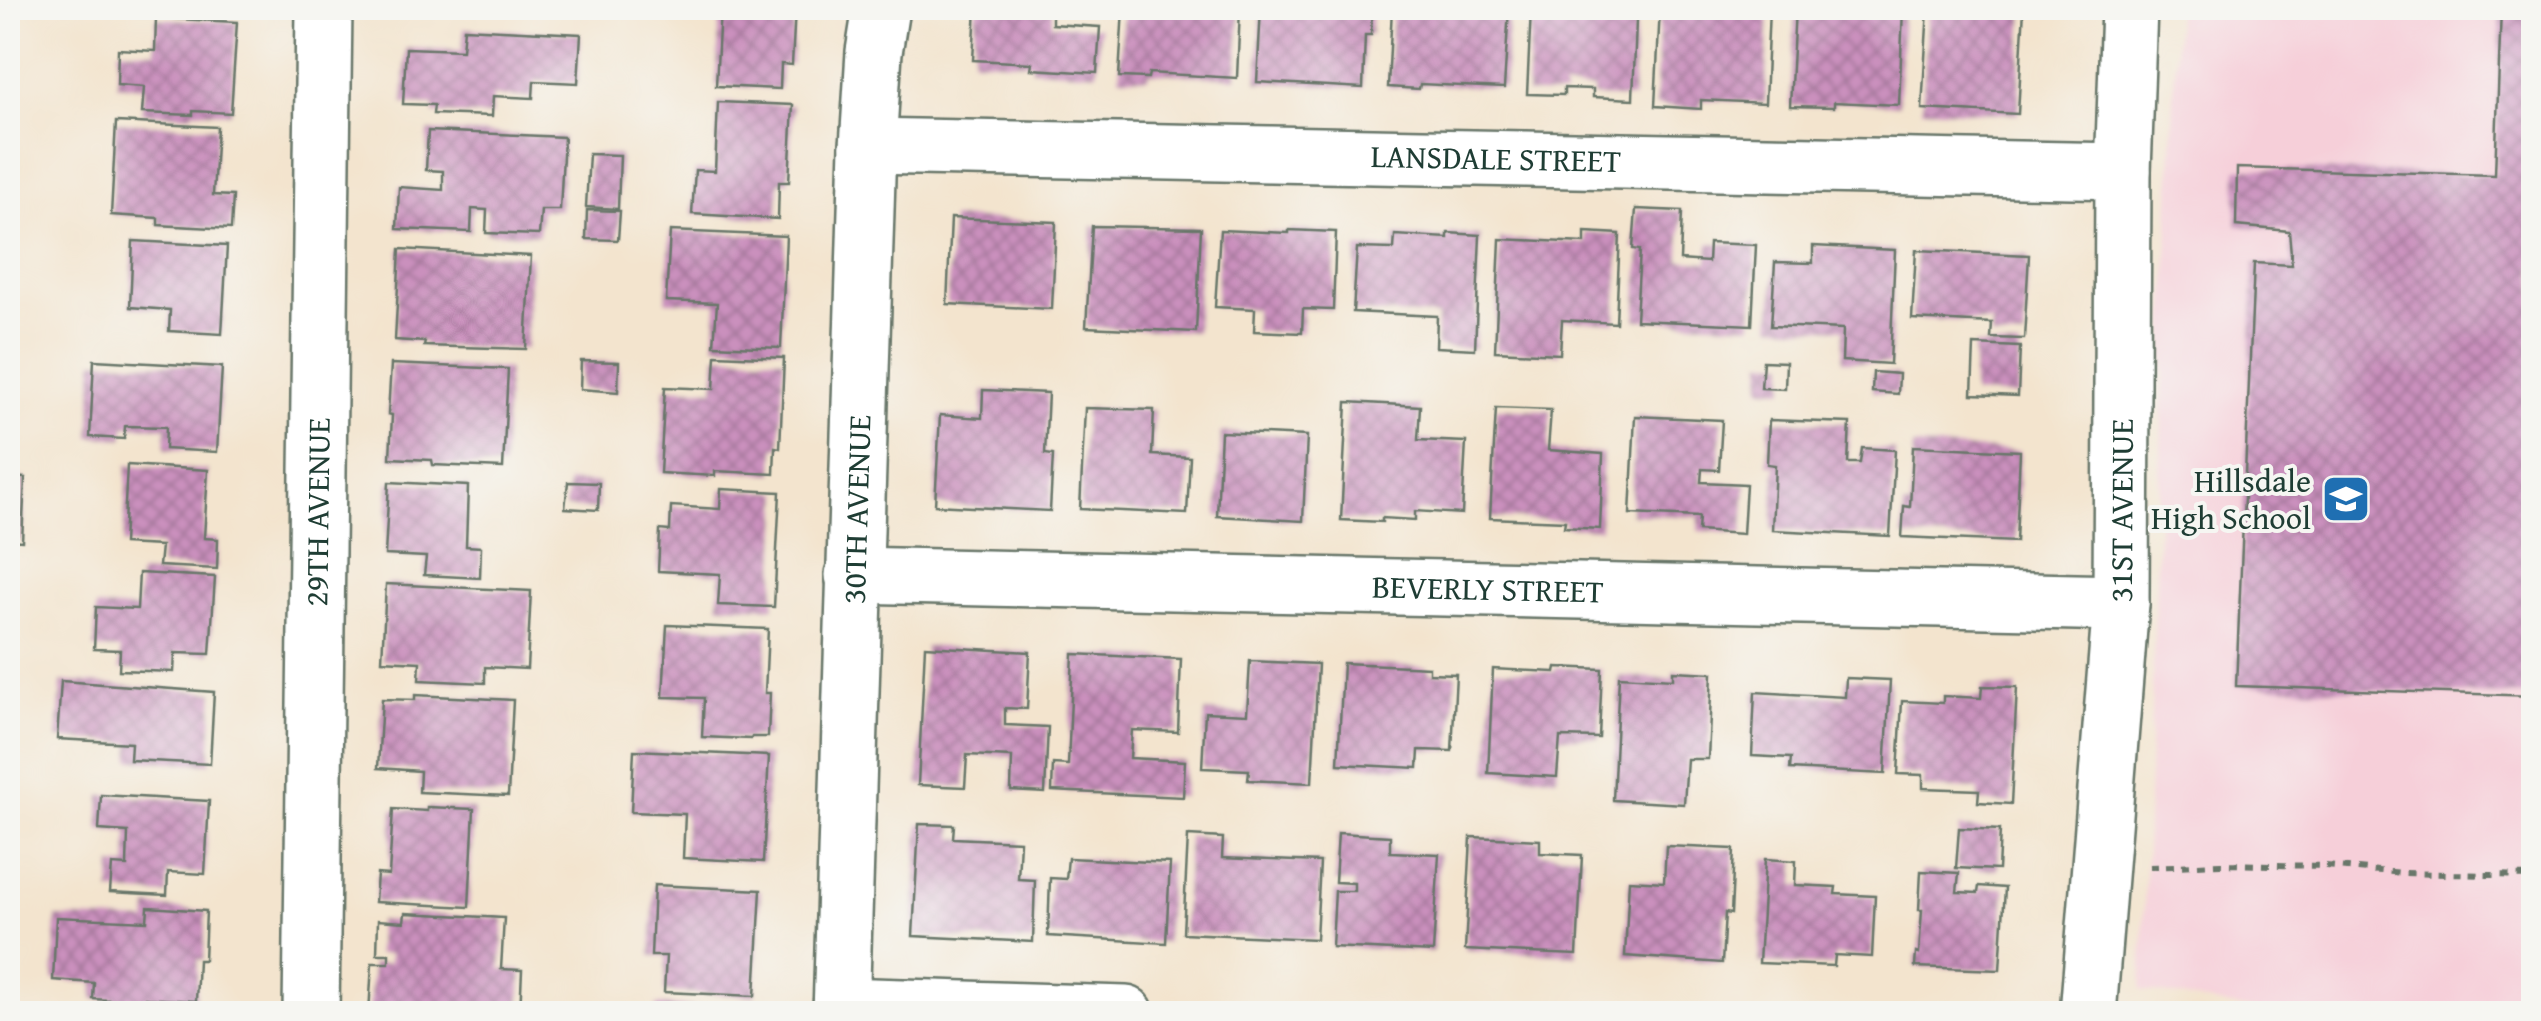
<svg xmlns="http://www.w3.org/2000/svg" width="2541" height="1021" viewBox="0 0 2541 1021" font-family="'Gentium Book Plus',serif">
<defs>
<pattern id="building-cross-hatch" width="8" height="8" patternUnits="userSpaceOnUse" patternTransform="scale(2.5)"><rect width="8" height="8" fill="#ca90bd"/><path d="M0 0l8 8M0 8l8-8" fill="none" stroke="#a3779a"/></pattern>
</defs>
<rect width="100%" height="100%" fill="#f6f6f2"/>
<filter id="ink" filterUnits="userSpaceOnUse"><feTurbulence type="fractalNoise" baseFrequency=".01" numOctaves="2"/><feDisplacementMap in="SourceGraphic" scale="20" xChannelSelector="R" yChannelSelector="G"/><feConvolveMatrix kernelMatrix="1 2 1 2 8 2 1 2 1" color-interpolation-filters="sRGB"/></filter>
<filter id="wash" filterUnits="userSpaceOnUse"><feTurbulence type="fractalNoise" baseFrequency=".0048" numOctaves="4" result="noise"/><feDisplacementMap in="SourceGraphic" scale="40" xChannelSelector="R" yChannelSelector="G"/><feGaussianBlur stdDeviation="2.25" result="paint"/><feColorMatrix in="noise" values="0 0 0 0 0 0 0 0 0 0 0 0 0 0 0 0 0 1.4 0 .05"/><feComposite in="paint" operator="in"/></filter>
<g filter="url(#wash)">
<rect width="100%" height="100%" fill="#f3e4ce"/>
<path fill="#f6cfd9" d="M 2177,8 L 2533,8 L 2533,1013 L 2270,1013 L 2141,990 Z"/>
<g id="blocks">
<g fill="url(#building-cross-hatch)">
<path d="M 720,8 L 795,8 L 792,65 L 781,64 L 780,89 L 716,86 Z"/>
<path d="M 976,8 L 1052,8 L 1052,24 L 1100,27 L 1097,73 L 1031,69 L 1032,63 L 973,60 Z"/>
<path d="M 1123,8 L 1240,8 L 1237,78 L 1149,73 L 1148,78 L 1119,77 Z"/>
<path d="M 1261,8 L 1372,8 L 1371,35 L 1365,35 L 1363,88 L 1257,82 Z"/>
<path d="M 1392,8 L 1509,8 L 1504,88 L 1420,84 L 1419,89 L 1388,87 Z"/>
<path d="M 1577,8 L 1626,8 L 1625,19 L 1636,20 L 1633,99 L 1593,97 L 1593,89 L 1564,88 L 1564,95 L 1527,94 L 1531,9 L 1577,10 Z"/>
<path d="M 1660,8 L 1769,8 L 1765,103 L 1701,100 L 1701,109 L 1655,106 Z"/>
<path d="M 1795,8 L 1903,8 L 1899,105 L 1834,102 L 1834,107 L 1790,106 Z"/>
<path d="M 1928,8 L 2024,8 L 2018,114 L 1922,109 Z"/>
<path d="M 2501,8 L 2534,8 L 2534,696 L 2236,686 L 2254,263 L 2292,265 L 2289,231 L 2236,226 L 2237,168 L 2495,175 Z"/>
<path d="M 156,18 L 237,22 L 231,113 L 193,111 L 193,115 L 142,113 L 144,87 L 117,85 L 118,49 L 155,51 Z"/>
<path d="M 464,28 L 581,34 L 578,83 L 534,81 L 533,98 L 493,96 L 492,116 L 433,114 L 434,105 L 403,104 L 406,48 L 462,50 Z"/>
<path d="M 718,102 L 793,105 L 789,182 L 779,182 L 778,219 L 692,214 L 695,170 L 715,171 Z"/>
<path d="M 116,122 L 217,127 L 213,195 L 233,196 L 231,229 L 158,225 L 158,218 L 111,215 Z"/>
<path d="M 428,131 L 564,137 L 560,210 L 541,210 L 539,235 L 486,233 L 487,210 L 472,209 L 471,232 L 397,229 L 399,187 L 443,190 L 443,171 L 426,170 Z"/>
<path d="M 589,154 L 620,155 L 618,209 L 586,207 Z"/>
<path d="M 1636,209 L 1682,211 L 1680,260 L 1708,262 L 1709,243 L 1756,245 L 1752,325 L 1636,320 L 1640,250 L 1633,249 Z"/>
<path d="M 587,210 L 620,211 L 618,240 L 586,239 Z"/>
<path d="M 951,218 L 1056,222 L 1052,309 L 947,304 Z"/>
<path d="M 1092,226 L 1201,228 L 1196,332 L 1086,327 Z"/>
<path d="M 1220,230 L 1289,233 L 1289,230 L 1336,232 L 1333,310 L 1303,309 L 1302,333 L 1254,331 L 1255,309 L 1215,307 Z"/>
<path d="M 670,231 L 786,236 L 781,348 L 714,345 L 717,303 L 666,301 Z"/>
<path d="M 1585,232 L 1620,234 L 1616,323 L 1562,320 L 1560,354 L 1495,351 L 1500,239 L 1585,243 Z"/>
<path d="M 1448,233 L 1480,235 L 1475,349 L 1436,347 L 1437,316 L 1353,312 L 1357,248 L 1394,249 L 1395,235 L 1448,238 Z"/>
<path d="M 133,241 L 227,246 L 222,334 L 169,331 L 170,310 L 130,307 Z"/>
<path d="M 1813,246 L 1895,250 L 1890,364 L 1842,361 L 1843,329 L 1771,326 L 1775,262 L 1813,263 Z"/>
<path d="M 400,249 L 531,256 L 526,349 L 424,346 L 425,342 L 395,340 Z"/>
<path d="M 1916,250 L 2029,255 L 2024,339 L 1991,338 L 1992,323 L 1912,319 Z"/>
<path d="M 1974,345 L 2020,347 L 2018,396 L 1972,394 Z"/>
<path d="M 716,355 L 784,358 L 780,448 L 775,447 L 774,474 L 715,471 L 715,476 L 660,473 L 665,387 L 714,389 Z"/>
<path d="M 94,360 L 222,367 L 217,452 L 165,449 L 166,427 L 125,426 L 124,439 L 90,437 Z"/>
<path d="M 581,361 L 619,362 L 618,392 L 580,389 Z"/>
<path d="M 1763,361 L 1786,362 L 1785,389 L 1761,388 Z"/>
<path d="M 391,364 L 508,369 L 503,468 L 433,465 L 432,460 L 390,458 L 392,415 L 388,414 Z"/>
<path d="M 1873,372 L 1899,374 L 1898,394 L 1872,392 Z"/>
<path d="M 983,390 L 1048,393 L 1045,454 L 1053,455 L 1050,511 L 935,505 L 940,415 L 982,418 Z"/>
<path d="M 1347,402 L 1420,406 L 1418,440 L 1466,442 L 1462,514 L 1415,511 L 1415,520 L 1382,518 L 1382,522 L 1341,520 Z"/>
<path d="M 1085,408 L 1154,410 L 1152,455 L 1190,457 L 1187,514 L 1080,509 Z"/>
<path d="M 1496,408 L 1551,410 L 1548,450 L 1603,454 L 1600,529 L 1564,527 L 1565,521 L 1490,518 Z"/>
<path d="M 1635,416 L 1722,420 L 1719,470 L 1702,469 L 1701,482 L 1746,484 L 1743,534 L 1698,531 L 1699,517 L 1630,514 Z"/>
<path d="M 1769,420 L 1850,423 L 1848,463 L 1860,463 L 1862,448 L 1895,450 L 1890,536 L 1772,530 L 1775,465 L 1767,464 Z"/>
<path d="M 1221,432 L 1307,436 L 1303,521 L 1217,516 Z"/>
<path d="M 1913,446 L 2020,451 L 2016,542 L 1902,537 L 1904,506 L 1910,507 Z"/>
<path d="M 127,465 L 208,470 L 204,538 L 218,539 L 217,569 L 159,566 L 161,546 L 123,544 Z"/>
<path d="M 8,477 L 25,478 L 22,541 L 8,540 Z"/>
<path d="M 389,482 L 468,486 L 466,546 L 481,547 L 480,578 L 424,575 L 426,557 L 385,555 Z"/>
<path d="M 568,482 L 599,483 L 598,510 L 565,508 Z"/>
<path d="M 721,489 L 780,492 L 774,607 L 718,605 L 720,574 L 658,571 L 660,530 L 670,531 L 671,506 L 720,509 Z"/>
<path d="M 139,573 L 215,577 L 210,654 L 175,653 L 174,672 L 119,670 L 120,650 L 94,649 L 96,607 L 137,609 Z"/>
<path d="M 386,584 L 531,591 L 527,669 L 485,667 L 485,683 L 419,680 L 420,662 L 382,660 Z"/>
<path d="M 667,625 L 768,629 L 765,693 L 770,693 L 768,737 L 752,737 L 751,739 L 702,737 L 704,698 L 663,697 Z"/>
<path d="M 925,646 L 1030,652 L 1027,709 L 1005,708 L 1005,725 L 1048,727 L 1045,793 L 1011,791 L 1012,757 L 967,755 L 965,787 L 918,785 Z"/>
<path d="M 1073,654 L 1181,659 L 1178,732 L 1132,730 L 1130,758 L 1185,761 L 1183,797 L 1052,791 L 1053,764 L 1068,765 Z"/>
<path d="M 1250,661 L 1318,664 L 1312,783 L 1248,780 L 1249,770 L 1202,768 L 1205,712 L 1247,714 Z"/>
<path d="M 1343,663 L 1429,667 L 1429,673 L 1456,674 L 1452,751 L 1419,750 L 1418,768 L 1338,764 Z"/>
<path d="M 1556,667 L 1602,669 L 1599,738 L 1560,737 L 1557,777 L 1488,773 L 1493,669 L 1555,672 Z"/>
<path d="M 1673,671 L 1712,673 L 1708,759 L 1687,759 L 1684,804 L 1613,800 L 1619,676 L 1673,679 Z"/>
<path d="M 1846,678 L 1890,680 L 1885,774 L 1790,769 L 1791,758 L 1752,756 L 1755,692 L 1845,697 Z"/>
<path d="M 61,681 L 214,692 L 210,764 L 130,760 L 131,743 L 57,739 Z"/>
<path d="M 1982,686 L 2017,687 L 2011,804 L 1978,802 L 1979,790 L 1923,788 L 1923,775 L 1898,774 L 1902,701 L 1943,703 L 1943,696 L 1981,698 Z"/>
<path d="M 415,695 L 513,700 L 508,796 L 419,792 L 420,771 L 378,768 L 382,699 L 415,700 Z"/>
<path d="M 634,750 L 769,756 L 763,862 L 683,858 L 685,814 L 631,812 Z"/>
<path d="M 101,795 L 209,801 L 205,874 L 168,872 L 167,895 L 110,892 L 112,865 L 127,866 L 128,832 L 99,830 Z"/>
<path d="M 427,807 L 474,809 L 469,907 L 375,902 L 377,874 L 389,875 L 393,809 L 427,811 Z"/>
<path d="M 919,824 L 954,825 L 953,838 L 1020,841 L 1018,879 L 1035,880 L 1033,942 L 913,936 Z"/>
<path d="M 1959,828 L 2000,830 L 1998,870 L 1956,868 Z"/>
<path d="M 1338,833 L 1390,836 L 1390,852 L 1439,854 L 1433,952 L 1332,947 L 1335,891 L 1354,891 L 1354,883 L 1335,882 Z"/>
<path d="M 1188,836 L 1223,838 L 1222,858 L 1320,862 L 1316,939 L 1183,933 Z"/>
<path d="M 1471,837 L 1540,840 L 1540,853 L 1582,855 L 1577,955 L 1465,950 Z"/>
<path d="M 1666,846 L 1734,849 L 1731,914 L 1725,913 L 1722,963 L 1625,956 L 1629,880 L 1664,882 Z"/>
<path d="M 1068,858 L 1170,863 L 1166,943 L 1048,936 L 1050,878 L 1066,879 Z"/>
<path d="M 1765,859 L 1796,861 L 1795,885 L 1836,887 L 1835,894 L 1875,896 L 1872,957 L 1835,955 L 1834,966 L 1759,963 Z"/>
<path d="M 1921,871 L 1959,873 L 1957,892 L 1978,893 L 1979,886 L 2005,888 L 2000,970 L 1915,967 L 1916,953 L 1919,954 L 1922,910 L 1919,910 Z"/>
<path d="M 654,885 L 761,890 L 755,996 L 664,992 L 666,956 L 651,956 Z"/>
<path d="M 148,907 L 206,911 L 204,960 L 198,960 L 196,1001 L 145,998 L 145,1002 L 93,999 L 94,983 L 53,980 L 56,917 L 147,921 Z"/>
<path d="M 405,913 L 504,918 L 501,969 L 522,970 L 520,1013 L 428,1009 L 428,1014 L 369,1014 L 372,963 L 389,963 L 389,954 L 377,954 L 378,920 L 404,922 Z"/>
<path d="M 656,1005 L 758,1010 L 758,1014 L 655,1014 Z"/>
</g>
</g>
</g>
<g filter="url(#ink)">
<use href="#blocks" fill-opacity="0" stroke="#69776a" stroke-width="2.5"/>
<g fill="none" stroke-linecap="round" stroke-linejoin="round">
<g stroke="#69776a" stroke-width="60">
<g id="minor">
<path id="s1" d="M 868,146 L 2123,171"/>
<path id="s2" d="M 853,575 L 2121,603"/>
<path d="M 841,1005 L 1126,1014"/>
<path id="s3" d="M 311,1014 L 324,8"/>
<path id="s4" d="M 841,1014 L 868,146 L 874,52 L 881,8"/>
<path id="s5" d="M 2088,1014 L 2121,603 L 2123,171 L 2129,8"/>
</g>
</g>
<path stroke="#69776a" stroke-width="6" stroke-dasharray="8 8" stroke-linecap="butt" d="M 2150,867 L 2220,864 L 2326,866 L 2402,873 L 2534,876"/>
<use href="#minor" stroke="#fff" stroke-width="55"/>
</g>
</g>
<defs>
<g id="school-square" transform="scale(2.5)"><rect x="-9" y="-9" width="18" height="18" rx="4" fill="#1f6fb2" stroke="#f6f6f2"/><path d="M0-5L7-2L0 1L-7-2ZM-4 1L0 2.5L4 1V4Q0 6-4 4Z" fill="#fff"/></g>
</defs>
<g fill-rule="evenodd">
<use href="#school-square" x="2346" y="499"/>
</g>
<g text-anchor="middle" stroke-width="8" stroke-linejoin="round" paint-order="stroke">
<g font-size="32" fill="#1f3d34" stroke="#f6f6f2">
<text dy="11" stroke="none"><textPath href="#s1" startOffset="628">LANSDALE STREET</textPath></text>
<text dy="11" stroke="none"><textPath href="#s3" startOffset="502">29TH AVENUE</textPath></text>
<text dy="11" stroke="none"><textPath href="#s4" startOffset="505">30TH AVENUE</textPath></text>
<text dy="11" stroke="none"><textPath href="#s5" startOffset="505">31ST AVENUE</textPath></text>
<text dy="11" stroke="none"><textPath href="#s2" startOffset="635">BEVERLY STREET</textPath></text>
</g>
<g font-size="32" fill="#1f3d34" stroke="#f6f6f2" text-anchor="end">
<text x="2311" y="492">Hillsdale<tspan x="2311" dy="37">High School</tspan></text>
</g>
</g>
<rect width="2541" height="1021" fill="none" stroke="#f6f6f2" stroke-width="40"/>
</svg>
